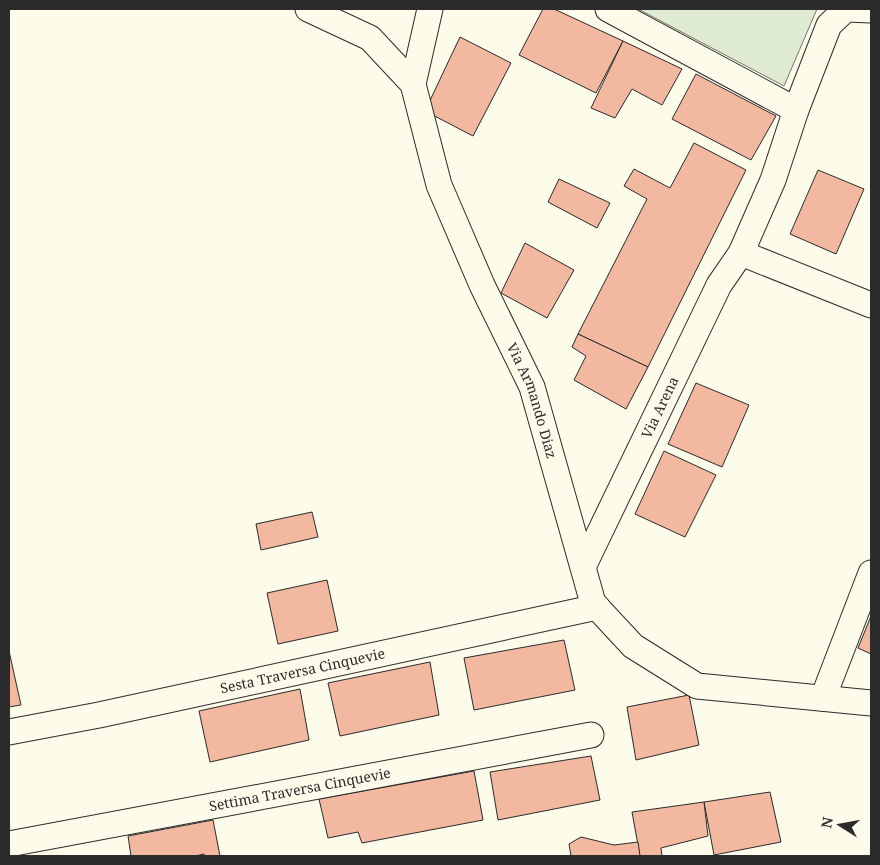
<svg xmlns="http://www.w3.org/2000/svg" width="880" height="865" viewBox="0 0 880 865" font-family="'Noto Serif',serif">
<rect width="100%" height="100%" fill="#fdfbea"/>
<path fill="#deebd1" stroke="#74746e" d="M 638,9 L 817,9 L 784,86 Z"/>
<g fill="#f2b8a0" stroke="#2b2b2b">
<path d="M 543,9 L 554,9 L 623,41 L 596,93 L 519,55 Z"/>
<path d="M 460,37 L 511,63 L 473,136 L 425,111 Z"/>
<path d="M 623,41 L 682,69 L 662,105 L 632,89 L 615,118 L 591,108 Z"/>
<path d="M 696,74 L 776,116 L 751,160 L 672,119 Z"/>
<path d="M 694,143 L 746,170 L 648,367 L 578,334 L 647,199 L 624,186 L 634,169 L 670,188 Z"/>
<path d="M 818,170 L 864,189 L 836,254 L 790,234 Z"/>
<path d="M 559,179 L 610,203 L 597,228 L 548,202 Z"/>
<path d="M 525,243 L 574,270 L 547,318 L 501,293 Z"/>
<path d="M 578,334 L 648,367 L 626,409 L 574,380 L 586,356 L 572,347 Z"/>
<path d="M 696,383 L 749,405 L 722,467 L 668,444 Z"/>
<path d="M 664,451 L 716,475 L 685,537 L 635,514 Z"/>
<path d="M 312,512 L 318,537 L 261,550 L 256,524 Z"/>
<path d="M 327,580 L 338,631 L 278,644 L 267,593 Z"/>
<path d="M 871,616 L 871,654 L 858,648 Z"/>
<path d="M 564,640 L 575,690 L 474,710 L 464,658 Z"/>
<path d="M 9,651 L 21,705 L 9,707 Z"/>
<path d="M 430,662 L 439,715 L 340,736 L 328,683 Z"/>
<path d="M 300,689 L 309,740 L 210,762 L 199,711 Z"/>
<path d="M 689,695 L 699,745 L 636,760 L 627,707 Z"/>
<path d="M 591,756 L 600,800 L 498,820 L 490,772 Z"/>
<path d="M 474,771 L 483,820 L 362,843 L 358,832 L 328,838 L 319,799 Z"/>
<path d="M 770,792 L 781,842 L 714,855 L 704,802 Z"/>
<path d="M 704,802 L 708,836 L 661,848 L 662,856 L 640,856 L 632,812 Z"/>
<path d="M 213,820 L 220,856 L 204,856 L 204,854 L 195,856 L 131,856 L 128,836 Z"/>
<path d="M 581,837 L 614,845 L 638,842 L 640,856 L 571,856 L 569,844 Z"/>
</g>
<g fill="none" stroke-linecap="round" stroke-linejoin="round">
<g stroke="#2b2b2b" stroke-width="27">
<g id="minor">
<path id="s1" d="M 308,9 L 370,38 L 413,84 L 439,185 L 482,285 L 532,387 L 593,603 L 633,646 L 697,686 L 871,703"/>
<path d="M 608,9 L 796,110"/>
<path d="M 413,84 L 430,9"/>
<path d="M 741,253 L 871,305"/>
<path id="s2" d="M 584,565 L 719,285 L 741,253 L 773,180 L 796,110 L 829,25 L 846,9 L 871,10"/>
<path d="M 823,698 L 871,573"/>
<path id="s3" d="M 9,732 L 99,715 L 597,607"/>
<path id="s4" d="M 9,844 L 591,735"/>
</g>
</g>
<use href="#minor" stroke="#fdfbea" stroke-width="25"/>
</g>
<g text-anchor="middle" stroke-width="4" stroke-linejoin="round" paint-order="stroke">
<g font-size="14" fill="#2b2b2b" stroke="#fdfbea">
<text dy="5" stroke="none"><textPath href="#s1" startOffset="471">Via Armando Diaz</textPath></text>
<text dy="5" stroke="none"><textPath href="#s2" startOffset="175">Via Arena</textPath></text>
<text dy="5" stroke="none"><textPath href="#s3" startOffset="300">Sesta Traversa Cinquevie</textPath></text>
<text dy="5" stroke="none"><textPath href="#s4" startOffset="296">Settima Traversa Cinquevie</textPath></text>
</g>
</g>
<rect width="880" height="865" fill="none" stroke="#2b2b2b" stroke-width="20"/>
<g transform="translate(840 825) rotate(281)" stroke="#fdfbea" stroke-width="4" paint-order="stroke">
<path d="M0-4L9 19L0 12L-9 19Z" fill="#2b2b2b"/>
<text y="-8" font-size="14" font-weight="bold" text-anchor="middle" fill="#2b2b2b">N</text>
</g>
</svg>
